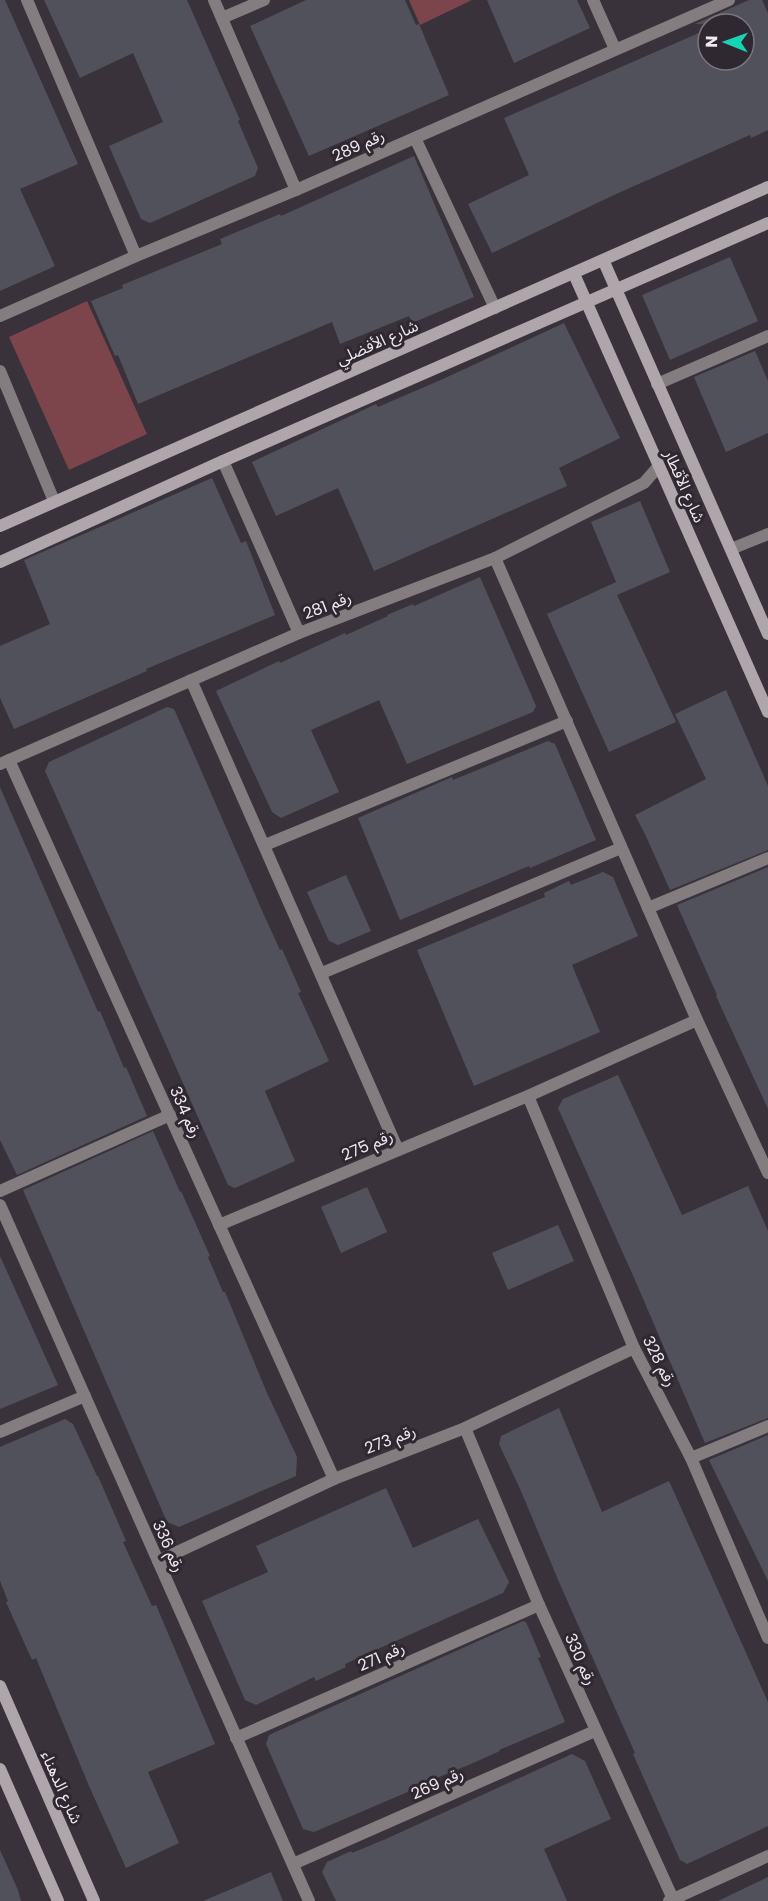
<svg xmlns="http://www.w3.org/2000/svg" width="768" height="1901" viewBox="0 0 768 1901" font-family="Poppins,'Noto Sans Arabic',sans-serif">
<rect width="100%" height="100%" fill="#39323b"/>
<g fill="#7c454b">
<path d="M 409,0 L 472,0 L 420,25 Z"/>
<path d="M 87,301 L 147,434 L 69,470 L 9,337 Z"/>
</g>
<g fill="#51515c">
<path d="M 0,0 L 5,0 L 78,164 L 20,189 L 55,266 L 0,291 Z"/>
<path d="M 44,0 L 187,0 L 240,120 L 238,121 L 258,168 L 255,176 L 150,223 L 141,219 L 109,146 L 163,122 L 133,53 L 80,78 Z"/>
<path d="M 306,0 L 405,0 L 416,25 L 419,24 L 449,95 L 309,156 L 250,26 Z"/>
<path d="M 487,0 L 577,0 L 590,28 L 514,63 Z"/>
<path d="M 749,0 L 762,0 L 768,13 L 768,130 L 751,138 L 750,135 L 616,194 L 492,253 L 468,204 L 529,175 L 504,118 L 708,29 L 708,60 L 744,60 L 744,24 L 695,24 Z"/>
<path d="M 414,156 L 474,297 L 412,323 L 409,316 L 340,344 L 332,322 L 138,404 L 118,355 L 115,356 L 91,301 L 123,288 L 122,285 L 222,244 L 220,239 L 280,214 L 281,216 Z"/>
<path d="M 730,257 L 758,321 L 670,360 L 642,295 Z"/>
<path d="M 564,323 L 620,438 L 559,468 L 567,486 L 374,571 L 338,488 L 276,516 L 252,462 L 376,404 L 378,407 L 443,379 Z"/>
<path d="M 755,351 L 768,381 L 768,433 L 726,452 L 694,377 Z"/>
<path d="M 212,478 L 241,543 L 246,541 L 275,615 L 146,669 L 147,671 L 14,729 L 0,698 L 0,646 L 50,624 L 24,560 Z"/>
<path d="M 640,501 L 670,572 L 617,595 L 676,722 L 609,752 L 547,614 L 616,582 L 591,522 Z"/>
<path d="M 480,577 L 536,706 L 533,712 L 407,764 L 379,700 L 311,730 L 339,792 L 281,818 L 272,812 L 216,691 L 279,661 L 280,663 L 345,633 L 346,635 L 388,616 L 387,615 L 413,604 L 414,606 Z"/>
<path d="M 726,690 L 768,786 L 768,850 L 670,890 L 645,834 L 635,815 L 706,779 L 675,714 Z"/>
<path d="M 167,707 L 174,709 L 197,761 L 264,915 L 280,950 L 282,949 L 301,992 L 298,993 L 329,1061 L 265,1091 L 295,1161 L 235,1188 L 228,1185 L 45,771 L 49,762 Z"/>
<path d="M 548,741 L 555,744 L 596,840 L 530,868 L 529,866 L 400,920 L 358,818 L 452,777 L 453,780 Z"/>
<path d="M 0,787 L 98,1012 L 100,1011 L 124,1068 L 126,1067 L 147,1116 L 17,1175 L 0,1140 Z"/>
<path d="M 768,867 L 768,1109 L 716,996 L 717,995 L 677,905 Z"/>
<path d="M 603,872 L 613,877 L 638,936 L 572,965 L 600,1032 L 474,1086 L 417,950 L 545,897 L 544,893 L 569,881 L 571,885 Z"/>
<path d="M 346,875 L 371,931 L 338,945 L 329,941 L 307,892 Z"/>
<path d="M 618,1075 L 682,1215 L 748,1186 L 768,1231 L 768,1418 L 705,1443 L 635,1280 L 558,1108 L 563,1099 Z"/>
<path d="M 153,1131 L 180,1192 L 181,1191 L 210,1256 L 208,1257 L 223,1292 L 225,1292 L 267,1393 L 297,1457 L 296,1476 L 179,1527 L 167,1522 L 23,1190 Z"/>
<path d="M 367,1187 L 387,1232 L 341,1253 L 321,1207 Z"/>
<path d="M 558,1225 L 574,1261 L 508,1290 L 492,1253 Z"/>
<path d="M 0,1256 L 58,1385 L 0,1409 Z"/>
<path d="M 559,1408 L 602,1512 L 669,1481 L 768,1702 L 768,1826 L 687,1864 L 680,1860 L 633,1754 L 635,1753 L 559,1582 L 521,1491 L 499,1444 L 501,1436 Z"/>
<path d="M 65,1419 L 73,1424 L 97,1476 L 98,1476 L 126,1541 L 123,1542 L 152,1606 L 156,1605 L 215,1744 L 148,1772 L 179,1843 L 126,1868 L 89,1786 L 36,1658 L 32,1660 L 6,1602 L 8,1601 L 0,1581 L 0,1447 Z"/>
<path d="M 768,1435 L 768,1581 L 709,1460 Z"/>
<path d="M 386,1488 L 413,1548 L 478,1519 L 509,1582 L 503,1593 L 380,1648 L 345,1664 L 346,1667 L 316,1681 L 314,1677 L 256,1705 L 245,1700 L 202,1601 L 268,1572 L 256,1546 Z"/>
<path d="M 523,1621 L 526,1622 L 541,1657 L 538,1658 L 565,1722 L 499,1750 L 500,1751 L 471,1764 L 409,1789 L 410,1791 L 314,1832 L 303,1829 L 266,1744 L 269,1735 Z"/>
<path d="M 572,1754 L 585,1761 L 611,1819 L 544,1849 L 567,1901 L 336,1901 L 322,1872 L 327,1862 L 351,1851 L 352,1853 L 388,1838 Z"/>
<path d="M 0,1850 L 18,1890 L 21,1901 L 0,1901 Z"/>
<path d="M 271,1872 L 283,1901 L 203,1901 Z"/>
<path d="M 768,1877 L 768,1901 L 718,1901 L 747,1887 Z"/>
</g>
<g fill="none" stroke-linecap="round" stroke-linejoin="round">
<g stroke="#837d80" stroke-width="12">
<path d="M 27,0 L 136,256"/>
<path d="M 214,0 L 296,190"/>
<path d="M 593,0 L 615,49"/>
<path d="M 222,18 L 264,0"/>
<path d="M 415,138 L 495,308"/>
<path d="M 0,316 L 136,256 L 296,190 L 729,0"/>
<path d="M 0,371 L 54,501"/>
<path d="M 657,384 L 768,336"/>
<path d="M 223,461 L 299,633"/>
<path d="M 731,549 L 768,534"/>
<path d="M 495,558 L 697,1020 L 768,1173"/>
<path d="M 191,680 L 398,1150"/>
<path d="M 9,760 L 334,1479"/>
<path d="M 0,764 L 299,633 L 495,558 L 644,483 L 658,467"/>
<path d="M 265,845 L 567,721"/>
<path d="M 648,908 L 768,858"/>
<path d="M 322,973 L 621,848"/>
<path d="M 528,1096 L 634,1348 L 691,1458 L 768,1638"/>
<path d="M 0,1191 L 170,1115"/>
<path d="M 0,1205 L 309,1901"/>
<path d="M 219,1225 L 528,1096 L 697,1020"/>
<path d="M 465,1428 L 539,1605 L 673,1899"/>
<path d="M 0,1432 L 85,1396"/>
<path d="M 691,1458 L 768,1426"/>
<path d="M 158,1561 L 334,1479 L 465,1428 L 634,1348"/>
<path d="M 236,1738 L 539,1605"/>
<path d="M 293,1864 L 595,1731"/>
<path d="M 669,1901 L 768,1856"/>
</g>
<g stroke="#aea6aa" stroke-width="12">
<path d="M 604,262 L 768,634"/>
<path d="M 574,274 L 768,712"/>
<path d="M 0,526 L 768,187"/>
<path d="M 0,562 L 223,461 L 768,223"/>
<path d="M 0,1686 L 94,1901"/>
<path d="M 0,1769 L 58,1901"/>
</g>
</g>
<g text-anchor="middle" stroke-width="6" stroke-linejoin="round" paint-order="stroke">
<g font-size="16" fill="#eeeaf0" stroke="#2f2831">
<text transform="translate(358 145) rotate(-24)" y="6">رقم 289</text>
<text transform="translate(377 342) rotate(-24)" y="6">شارع الأفضلي</text>
<text transform="translate(685 486) rotate(66)" y="6">شارع الأقطار</text>
<text transform="translate(327 605) rotate(-21)" y="6">رقم 281</text>
<text transform="translate(186 1112) rotate(66)" y="6">رقم 334</text>
<text transform="translate(367 1145) rotate(-23)" y="6">رقم 275</text>
<text transform="translate(660 1361) rotate(63)" y="6">رقم 328</text>
<text transform="translate(390 1439) rotate(-21)" y="6">رقم 273</text>
<text transform="translate(169 1546) rotate(66)" y="6">رقم 336</text>
<text transform="translate(381 1656) rotate(-24)" y="6">رقم 271</text>
<text transform="translate(581 1659) rotate(66)" y="6">رقم 330</text>
<text transform="translate(437 1783) rotate(-24)" y="6">رقم 269</text>
<text transform="translate(62 1787) rotate(66)" y="6">شارع الدهناء</text>
</g>
</g>
<g transform="translate(726 42) rotate(271)"><circle r="28" fill="#2f2831" stroke="#7b767d" stroke-width="1.5"/>
<path d="M0-4.5L10 22L0 15L-10 22Z" fill="#17d5b3"/>
<text y="-9" font-size="16" font-weight="bold" text-anchor="middle" fill="#eeeaf0">N</text>
</g>
</svg>
